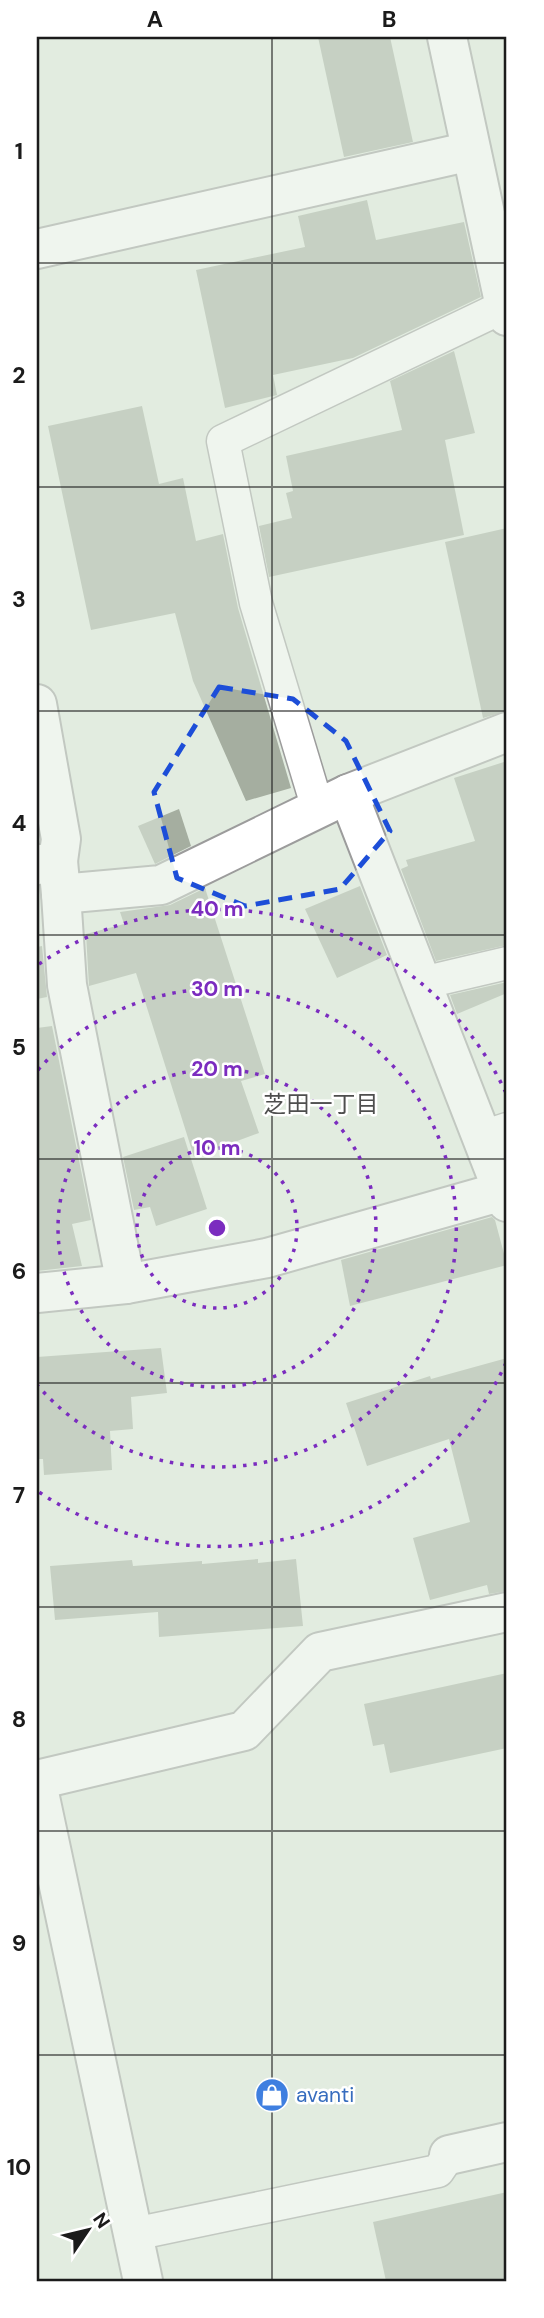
<svg xmlns="http://www.w3.org/2000/svg" width="544" height="2318" viewBox="0 0 544 2318" font-family="'DM Sans','Noto Sans JP',sans-serif">
<rect width="100%" height="100%" fill="#e2ece0"/>
<g fill="#a5aea0">
<path d="M 318,37 L 390,37 L 413,142 L 344,157 Z"/>
<path d="M 367,200 L 376,240 L 464,222 L 481,297 L 353,358 L 273,375 L 277,395 L 225,408 L 196,270 L 305,247 L 298,216 Z"/>
<path d="M 454,351 L 475,433 L 445,440 L 464,535 L 269,577 L 259,526 L 292,518 L 286,493 L 293,491 L 286,456 L 402,430 L 390,381 Z"/>
<path d="M 142,406 L 159,484 L 183,478 L 196,541 L 223,534 L 238,608 L 291,788 L 246,801 L 193,681 L 175,613 L 91,630 L 48,426 Z"/>
<path d="M 507,528 L 507,711 L 483,718 L 445,542 Z"/>
<path d="M 507,761 L 507,945 L 436,961 L 401,869 L 408,866 L 406,860 L 475,841 L 454,778 Z"/>
<path d="M 179,809 L 191,846 L 155,864 L 138,826 Z"/>
<path d="M 360,886 L 387,955 L 337,978 L 305,909 Z"/>
<path d="M 205,888 L 265,1074 L 241,1081 L 259,1133 L 194,1157 L 136,973 L 89,986 L 86,934 L 124,924 L 120,912 L 170,905 Z"/>
<path d="M 42,946 L 47,997 L 37,999 L 37,947 Z"/>
<path d="M 507,982 L 507,993 L 457,1014 L 450,995 Z"/>
<path d="M 52,1026 L 91,1220 L 72,1224 L 82,1266 L 37,1271 L 37,1028 Z"/>
<path d="M 184,1137 L 207,1209 L 156,1226 L 150,1207 L 134,1210 L 123,1157 Z"/>
<path d="M 492,1217 L 495,1220 L 507,1265 L 350,1306 L 341,1260 Z"/>
<path d="M 161,1348 L 167,1393 L 131,1397 L 133,1429 L 110,1431 L 112,1470 L 44,1475 L 43,1459 L 37,1459 L 37,1357 Z"/>
<path d="M 507,1358 L 507,1591 L 489,1594 L 487,1585 L 430,1600 L 413,1538 L 470,1522 L 449,1439 L 367,1466 L 346,1403 L 430,1376 L 431,1379 Z"/>
<path d="M 258,1559 L 258,1563 L 296,1559 L 303,1626 L 159,1637 L 158,1612 L 55,1620 L 50,1566 L 132,1560 L 133,1566 L 202,1561 L 202,1564 Z"/>
<path d="M 507,1673 L 507,1748 L 390,1773 L 384,1744 L 373,1746 L 364,1704 Z"/>
<path d="M 507,2192 L 507,2281 L 386,2281 L 373,2222 Z"/>
</g>
<g fill="none" stroke-linecap="round" stroke-linejoin="round">
<g stroke="#9c9c9c" stroke-width="35">
<g id="lane">
<path d="M 318,809 L 256,603 L 223,441 L 505,306"/>
<path d="M 422,983 L 507,963"/>
<path d="M 483,1137 L 507,1129"/>
<path d="M 134,2234 L 438,2171 L 449,2155"/>
</g>
</g>
<g stroke="#9c9c9c" stroke-width="42">
<g id="street">
<path d="M 447,37 L 507,316"/>
<path d="M 37,249 L 471,151"/>
<path d="M 37,704 L 61,839 L 58,861"/>
<path d="M 348,794 L 507,1202"/>
<path d="M 37,865 L 58,861 L 61,894 L 161,885 L 348,794 L 507,732"/>
<path d="M 61,894 L 67,985 L 126,1284"/>
<path d="M 37,1293 L 126,1284 L 267,1258 L 503,1191"/>
<path d="M 37,1780 L 244,1731 L 320,1652 L 507,1612"/>
<path d="M 37,1783 L 143,2281"/>
<path d="M 449,2155 L 507,2142"/>
</g>
</g>
<use href="#lane" stroke="#fff" stroke-width="32"/>
<use href="#street" stroke="#fff" stroke-width="38"/>
</g>
<path d="M0 0H544V2318H0ZM 219,687 L 293,699 L 346,741 L 390,831 L 340,889 L 245,906 L 177,878 L 154,792 Z" fill="#e2ece0" fill-opacity=".55" fill-rule="evenodd"/>
<path fill="none" stroke="#1d4ed8" stroke-width="5" stroke-dasharray="14 9" stroke-linejoin="round" d="M 219,687 L 293,699 L 346,741 L 390,831 L 340,889 L 245,906 L 177,878 L 154,792 Z"/>
<path fill="none" stroke="#1b1b1b" stroke-width="2" stroke-opacity="0.55" d="M 272,37 L 272,2281M 37,263 L 507,263M 37,487 L 507,487M 37,711 L 507,711M 37,935 L 507,935M 37,1159 L 507,1159M 37,1383 L 507,1383M 37,1607 L 507,1607M 37,1831 L 507,1831M 37,2055 L 507,2055"/>
<g fill="none" stroke="#7b2cbf" stroke-width="3.5" stroke-dasharray="3.5 7">
<circle cx="217" cy="1228" r="80"/>
<circle cx="217" cy="1228" r="159"/>
<path d="M38 1070A239 239 0 1 1 38 1386"/>
<path d="M506 1363A319 319 0 0 1 39 1492M39 964A319 319 0 0 1 506 1093"/>
</g>
<defs>
<g id="shop-disc" transform="scale(1.75)"><circle r="9.5" fill="#3f7fe0" stroke="#fff"/><path d="M-5-2.5h2.3a2.7 3.5 0 0 1 5.4 0H5L5.5 6h-11ZM-1.5-2.5h3a1.5 2.3 0 0 0-3 0Z" fill="#fff"/></g>
</defs>
<g fill-rule="evenodd">
<use href="#shop-disc" x="272" y="2095"/>
</g>
<g text-anchor="middle" stroke-width="5" stroke-linejoin="round" paint-order="stroke">
<g font-size="21" fill="#366cbe" stroke="#fff" text-anchor="start">
<text x="296" y="2102">avanti</text>
</g>
<g font-size="23" fill="#4e4e4e" stroke="#fff">
<text x="321" y="1112">芝田一丁目</text>
</g>
</g>
<circle cx="217" cy="1228" r="10" fill="#7b2cbf" stroke="#fff" stroke-width="3.5"/>
<g font-size="21" text-anchor="middle" font-weight="bold" fill="#7b2cbf" stroke="#fff" stroke-width="5" stroke-linejoin="round" paint-order="stroke">
<text x="217" y="916">40 m</text>
<text x="217" y="996">30 m</text>
<text x="217" y="1076">20 m</text>
<text x="217" y="1155">10 m</text>
</g>
<rect width="544" height="2318" fill="none" stroke="#ffffff" stroke-width="77"/>
<g transform="translate(88 2230) rotate(55)" stroke="#ffffff" stroke-width="5" paint-order="stroke">
<path d="M0-5L12 26L0 18L-12 26Z" fill="#1b1b1b"/>
<text y="-10" font-size="19" font-weight="bold" text-anchor="middle" fill="#1b1b1b">N</text>
</g>
<rect x="38" y="38" width="467" height="2242" fill="none" stroke="#1b1b1b" stroke-width="2.5"/>
<g font-size="23" text-anchor="middle" font-weight="bold" fill="#1b1b1b">
<text x="155" y="27">A</text>
<text x="389" y="27">B</text>
<text x="19" y="159">1</text>
<text x="19" y="383">2</text>
<text x="19" y="607">3</text>
<text x="19" y="831">4</text>
<text x="19" y="1055">5</text>
<text x="19" y="1279">6</text>
<text x="19" y="1503">7</text>
<text x="19" y="1727">8</text>
<text x="19" y="1951">9</text>
<text x="19" y="2175">10</text>
</g>
</svg>
